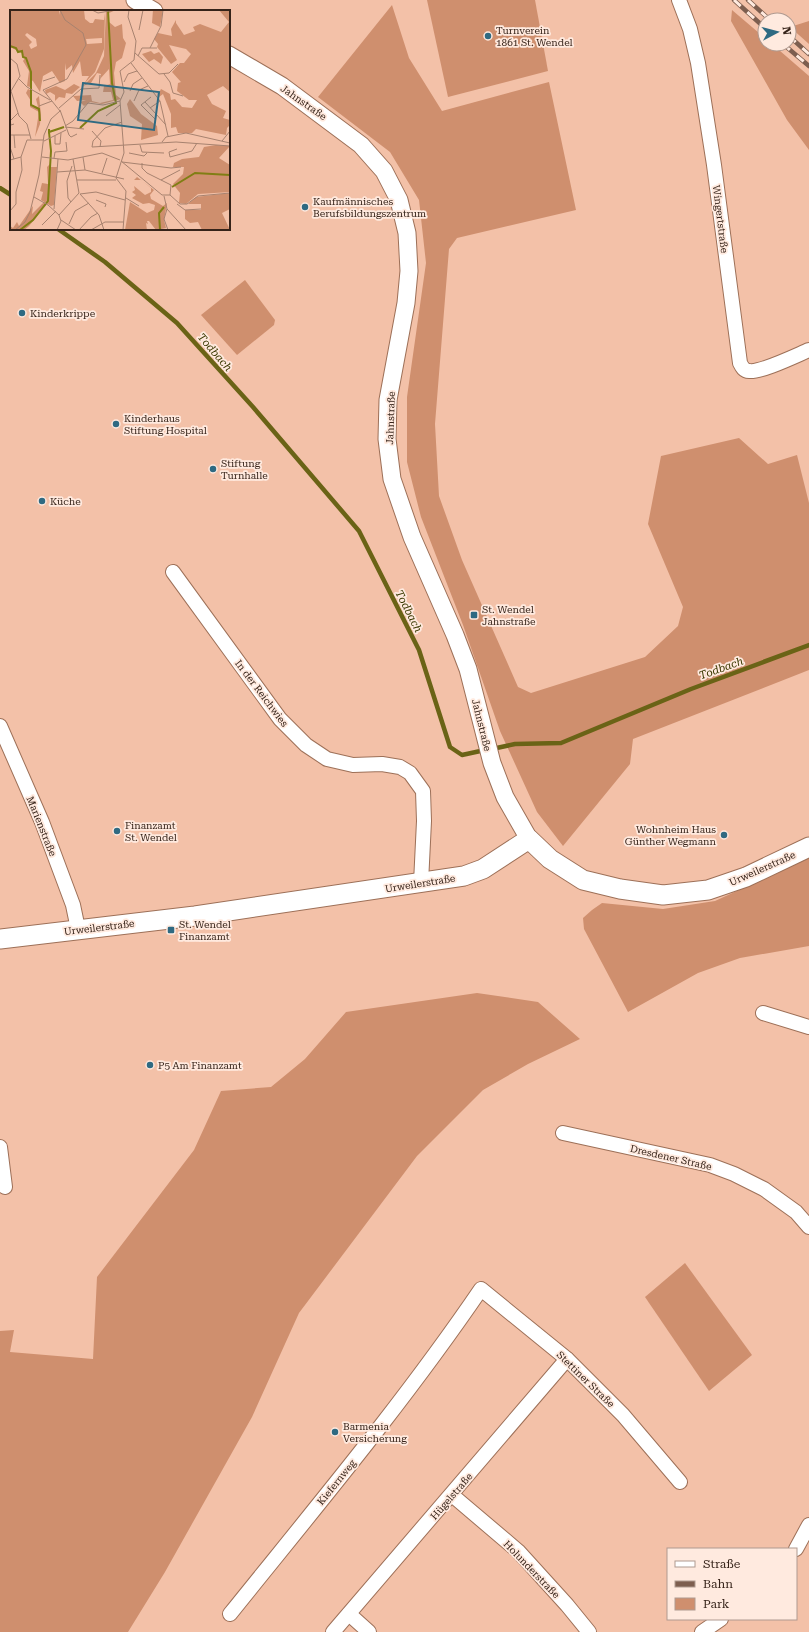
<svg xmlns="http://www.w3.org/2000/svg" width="809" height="1632" viewBox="0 0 809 1632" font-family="'Roboto Serif',serif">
<rect width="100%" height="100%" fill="#f3c1a8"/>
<g fill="#cf8f6e">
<path d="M 427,0 L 535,0 L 548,71 L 448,97 Z"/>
<path d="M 392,5 L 409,58 L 442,111 L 549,82 L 576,210 L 457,238 L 449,249 L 435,424 L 439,496 L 462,560 L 518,687 L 531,693 L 645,657 L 678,626 L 683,607 L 648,524 L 661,456 L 739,438 L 768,464 L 797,455 L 809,503 L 809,670 L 633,739 L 630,764 L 563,846 L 537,812 L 500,731 L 463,625 L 421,517 L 407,462 L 407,397 L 426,263 L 419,200 L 390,152 L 318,97 Z"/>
<path d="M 732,10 L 765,38 L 765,44 L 772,44 L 809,76 L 809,150 L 787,120 L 731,21 Z"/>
<path d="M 809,21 L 809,44 L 790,27 Z"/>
<path d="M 245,280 L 275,320 L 274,325 L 237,355 L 201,315 Z"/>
<path d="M 809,858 L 809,946 L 740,958 L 698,973 L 628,1012 L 584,929 L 583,918 L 592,910 L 602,903 L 663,909 L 715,901 Z"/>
<path d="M 477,993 L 538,1002 L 580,1039 L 528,1064 L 483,1090 L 417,1156 L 299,1313 L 252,1417 L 165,1572 L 128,1632 L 0,1632 L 0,1331 L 14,1330 L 10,1352 L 93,1359 L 97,1277 L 194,1150 L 221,1091 L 271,1087 L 305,1059 L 346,1012 Z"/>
<path d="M 685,1263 L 752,1355 L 709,1391 L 645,1297 Z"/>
</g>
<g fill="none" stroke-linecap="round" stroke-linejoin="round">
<g stroke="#6a6316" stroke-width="4.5">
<path d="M 0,188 L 11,195"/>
<path d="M 58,229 L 105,262 L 177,323 L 253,407 L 359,531 L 419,650 L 450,747 L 462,755 L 485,750"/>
<path d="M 492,749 L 515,744 L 561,743 L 691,689 L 809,645"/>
</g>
<g stroke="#9d7058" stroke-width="16">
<g id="minor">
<path d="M 679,0 L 690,29 L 698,63 L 714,165 L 740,363 C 742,367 744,371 749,371 C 760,373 797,355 809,350"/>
<path d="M 173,572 L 280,719 L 306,745 L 327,759 L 353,765 L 382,764 L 400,767 L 410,773 L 423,791 L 424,821 L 421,883"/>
<path d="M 0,726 L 42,822 L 73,905 L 78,929"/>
<path d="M 763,1013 L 809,1027"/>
<path d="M 563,1133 L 710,1165 L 734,1174 L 764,1189 L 796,1212 L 809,1227"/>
<path d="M 0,1147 L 5,1187"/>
<path d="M 452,1495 L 518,1551 L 567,1605 L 589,1632"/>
<path d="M 796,1549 L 809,1525"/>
<path d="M 230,1614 C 316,1507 404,1402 481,1289 L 567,1359 L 623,1415 L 680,1482"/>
<path d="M 349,1614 L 369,1632"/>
<path d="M 333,1632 L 567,1359"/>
<path d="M 702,1632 L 721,1619"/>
</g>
</g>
<g stroke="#9d7058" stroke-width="19">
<g id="tertiary">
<path d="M 135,0 L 154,11"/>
<path d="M 229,55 L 282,86 L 361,145 L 384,171 L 399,200 L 407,233 L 409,271 L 406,303 L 388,400 L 387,439 L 392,479 L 412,537 L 455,635 L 468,669 L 492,763 L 505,797 L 529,839"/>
</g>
</g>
<g stroke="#9d7058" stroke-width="21">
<path id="secondary" d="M 0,939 L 195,916 L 464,876 L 483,869 L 529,839 L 550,859 L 583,880 L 620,889 L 663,895 L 708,890 L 746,877 L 809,847"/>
</g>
<use href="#minor" stroke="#fff" stroke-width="14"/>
<use href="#tertiary" stroke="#fff" stroke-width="17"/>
<use href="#secondary" stroke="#fff" stroke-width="19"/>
<g stroke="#7d5e4f" stroke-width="4.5">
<g id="rail">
<path d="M 734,0 L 765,28"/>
<path d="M 748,0 L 770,20"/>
<path d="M 789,36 L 809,54"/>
<path d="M 783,44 L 809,66"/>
</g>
</g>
<use href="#rail" stroke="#ffeadf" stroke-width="3" stroke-dasharray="9" stroke-linecap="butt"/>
</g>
<g fill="#2f6a82" stroke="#ffeadf" stroke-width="1.5">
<circle cx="488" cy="36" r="4"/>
<circle cx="305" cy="207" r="4"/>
<circle cx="22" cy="313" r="4"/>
<circle cx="116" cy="424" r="4"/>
<circle cx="213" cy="469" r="4"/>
<circle cx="42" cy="501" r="4"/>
<rect x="470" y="611" width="8" height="8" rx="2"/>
<circle cx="117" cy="831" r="4"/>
<circle cx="724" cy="835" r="4"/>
<rect x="167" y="926" width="8" height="8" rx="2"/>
<circle cx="150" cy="1065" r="4"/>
<circle cx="335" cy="1432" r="4"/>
</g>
<g text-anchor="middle" stroke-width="3.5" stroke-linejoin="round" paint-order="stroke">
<g font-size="10" fill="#362319" stroke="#ffeadf" text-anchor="start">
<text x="496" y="34">Turnverein<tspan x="496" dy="12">1861 St. Wendel</tspan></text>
<text x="313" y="205">Kaufmännisches<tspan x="313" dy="12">Berufsbildungszentrum</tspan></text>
<text x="30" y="317">Kinderkrippe</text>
<text x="124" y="422">Kinderhaus<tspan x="124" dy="12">Stiftung Hospital</tspan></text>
<text x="221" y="467">Stiftung<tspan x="221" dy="12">Turnhalle</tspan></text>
<text x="50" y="505">Küche</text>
<text x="482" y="613">St. Wendel<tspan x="482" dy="12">Jahnstraße</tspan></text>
<text x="125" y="829">Finanzamt<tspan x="125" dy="12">St. Wendel</tspan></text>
<text x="716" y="833" text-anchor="end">Wohnheim Haus<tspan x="716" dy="12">Günther Wegmann</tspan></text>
<text x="179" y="928">St. Wendel<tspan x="179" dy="12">Finanzamt</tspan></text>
<text x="158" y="1069">P5 Am Finanzamt</text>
<text x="343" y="1430">Barmenia<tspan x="343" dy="12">Versicherung</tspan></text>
</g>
<g font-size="10" fill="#362319" stroke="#ffeadf">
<text transform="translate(304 102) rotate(35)" y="4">Jahnstraße</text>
<text transform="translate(721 219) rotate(83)" y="4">Wingertstraße</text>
<text transform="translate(390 418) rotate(-88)" y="4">Jahnstraße</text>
<text transform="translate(262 693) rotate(53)" y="4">In der Reichwies</text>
<text transform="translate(482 725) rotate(76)" y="4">Jahnstraße</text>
<text transform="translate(42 826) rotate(68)" y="4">Marienstraße</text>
<text transform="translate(762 868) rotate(-24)" y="4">Urweilerstraße</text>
<text transform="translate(420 883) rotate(-9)" y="4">Urweilerstraße</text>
<text transform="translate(99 927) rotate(-7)" y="4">Urweilerstraße</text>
<text transform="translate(671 1157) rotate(13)" y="4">Dresdener Straße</text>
<text transform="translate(586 1379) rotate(44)" y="4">Stettiner Straße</text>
<text transform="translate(336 1482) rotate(-51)" y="4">Kiefernweg</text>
<text transform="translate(451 1496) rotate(-49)" y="4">Hügelstraße</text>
<text transform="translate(532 1569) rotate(46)" y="4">Holunderstraße</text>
</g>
<g font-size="11" font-style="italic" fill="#3b3902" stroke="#ffeadf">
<text transform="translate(215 352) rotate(49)" y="4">Todbach</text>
<text transform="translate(409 611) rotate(63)" y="4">Todbach</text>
<text transform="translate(721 668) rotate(-20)" y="4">Todbach</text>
</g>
</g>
<g transform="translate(10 10)">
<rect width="220" height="220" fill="#f3c1a8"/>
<path d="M 0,0 L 49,0 L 50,5 L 50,0 L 74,0 L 75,9 L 80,13 L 83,13 L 85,9 L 94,10 L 95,3 L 94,39 L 85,62 L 74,74 L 79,66 L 72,66 L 70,51 L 63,63 L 62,55 L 56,60 L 55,53 L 55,71 L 50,73 L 42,61 L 33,66 L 30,82 L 23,71 L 21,70 L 20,77 L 17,76 L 19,61 L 13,51 L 15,48 L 12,43 L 0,37 ZM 17,23 L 26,29 L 27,36 L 21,39 L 19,35 L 22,32 L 15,25 ZM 92,28 L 92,33 L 77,34 L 76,29 ZM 96,0 L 106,0 L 99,3 L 99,12 L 105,17 L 112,14 L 113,28 L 116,33 L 112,48 L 106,52 L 104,63 L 106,85 L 111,89 L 92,94 L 80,92 L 74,96 L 70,92 L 76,90 L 67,91 L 63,86 L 81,85 L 82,91 L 90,93 L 103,90 L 101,82 L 93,82 L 94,76 L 100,74 L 99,59 L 90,69 L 91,64 L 87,63 L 81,73 L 73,76 L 86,63 L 94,46 ZM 143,0 L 153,0 L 150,17 L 142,13 ZM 209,0 L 220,0 L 220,82 L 213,76 L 197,85 L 202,94 L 216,101 L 213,108 L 220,110 L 220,118 L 219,116 L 217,118 L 216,125 L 186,119 L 182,123 L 168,123 L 166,117 L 161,118 L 161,104 L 153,84 L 149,87 L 148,85 L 151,79 L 160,84 L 161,90 L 165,89 L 172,97 L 182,98 L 187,90 L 179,90 L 167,81 L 168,73 L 171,72 L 162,62 L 170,53 L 174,53 L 181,44 L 176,39 L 159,35 L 167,50 L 161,54 L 147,37 L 148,34 L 144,29 L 148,23 L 162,26 L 161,19 L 166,10 L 166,13 L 174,25 L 185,21 L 183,17 L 190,14 L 211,22 L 219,12 ZM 141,41 L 144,44 L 149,42 L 153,47 L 151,54 L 144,49 L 139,52 L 132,44 ZM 64,74 L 70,77 L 62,84 L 56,83 L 55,88 L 49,87 L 45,91 L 45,85 L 40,82 L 36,84 L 35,80 L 46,76 L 55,80 ZM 18,79 L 22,81 L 22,96 L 28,97 L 26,89 L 29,86 L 31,105 L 30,114 L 25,127 L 29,102 L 20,97 L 21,91 L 16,83 ZM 120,89 L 131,104 L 147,116 L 148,125 L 131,130 L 132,114 L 120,106 L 117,94 ZM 206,135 L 220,136 L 209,148 L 220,155 L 220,182 L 188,184 L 176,194 L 169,193 L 170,183 L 163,174 L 173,164 L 174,157 L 163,157 L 164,153 L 172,149 L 189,147 L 194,137 ZM 41,153 L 41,157 L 47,157 L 44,195 L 41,196 L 31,190 L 33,182 L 30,181 L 32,173 L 38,174 L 37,157 ZM 127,167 L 144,180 L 140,185 L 141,189 L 153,196 L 157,193 L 154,210 L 156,218 L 146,220 L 139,211 L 137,211 L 138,214 L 136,213 L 137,220 L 115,220 L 120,192 L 137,203 L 144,200 L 145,195 L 139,193 L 133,194 L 122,188 L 126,185 L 122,182 L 125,180 L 124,176 L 135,185 L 141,182 L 141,178 L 131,170 L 124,170 ZM 220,183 L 220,199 L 212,203 L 220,220 L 192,220 L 188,212 L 180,213 L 175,209 L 175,200 L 191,200 L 191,194 L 178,194 L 186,187 ZM 34,192 L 37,194 L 19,216 L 14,220 L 0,220 L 0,216 L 3,218 L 7,212 L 9,216 L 23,196 L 22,204 Z" fill="#cf8f6e" fill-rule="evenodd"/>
<path fill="none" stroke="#807e14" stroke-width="2" d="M 0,36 L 6,38 L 8,42 L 12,41 L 13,47 L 16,48 L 21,62 L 21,95 L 29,99 L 30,111M 70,118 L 88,101 L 106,93 L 102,73 L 98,0M 39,119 L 39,122 L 54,117M 162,177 L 185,163 L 220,165M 10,220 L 23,210 L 38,191 L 41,141 L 39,122M 150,220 L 149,203 L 154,197"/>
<path fill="none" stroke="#a7826f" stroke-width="1" d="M 82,0 L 88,3 L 105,0M 129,20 L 133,0M 140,38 L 151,16 L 153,0M 125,43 L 149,64 L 159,63 L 168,54M 128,46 L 132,38 L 147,38M 0,48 L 7,54 L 10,66 L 1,81 L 9,106 L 17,114 L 21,129M 121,53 L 150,91 L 158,126M 154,64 L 160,72 L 163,83 L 173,86M 9,69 L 17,77 L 40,90M 33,71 L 45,67M 114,72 L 118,64 L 127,61M 120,81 L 123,74 L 132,68M 141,87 L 131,95 L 145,109M 124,91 L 129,80 L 138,76M 135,92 L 156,115M 29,96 L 42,91M 49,98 L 71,79 L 89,78 L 90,65M 140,98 L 150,91M 50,100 L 59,125 L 61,127 L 67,124M 96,106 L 110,95M 112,112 L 95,118 L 83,131 L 82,137 L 166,132 L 220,136M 4,114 L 1,115 L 0,111 L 8,103M 55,116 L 63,111 L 78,93 L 93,95 L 110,91M 55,117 L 74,119M 82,121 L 91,131 L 90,137M 0,125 L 20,125M 4,125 L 5,138M 45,126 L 45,134 L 50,134 L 51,123M 34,131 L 56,120M 212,131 L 220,121M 152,132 L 156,127 L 176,123 L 220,133M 130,135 L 132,142 L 154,143M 0,137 L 4,149M 167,139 L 159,142 L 160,147 L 182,141 L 187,133M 119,143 L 134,146 L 137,143M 32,147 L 58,150 L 92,143 L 110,150M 73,147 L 75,160M 44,148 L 45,142 L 57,141 L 56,132M 0,150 L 11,147 L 17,130 L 33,130M 111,151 L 152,185 L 160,185 L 170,194 L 177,194 L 188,186 L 220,183M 112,152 L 161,158 L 171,157M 132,153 L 132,158 L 137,163 L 161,175 L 160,185M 47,162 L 75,160 L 114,169M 92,163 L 97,148M 67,170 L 106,170M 151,170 L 170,160M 70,184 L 86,182 L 115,190M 70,184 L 89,205 L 94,220M 154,186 L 157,199 L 176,220M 24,187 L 38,195 L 49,205 L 51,211 L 47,220M 116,188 L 129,196M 86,190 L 96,194 L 95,197M 61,192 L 58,188 L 57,171 L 62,156M 167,194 L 175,200 L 191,199M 44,199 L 48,149M 157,199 L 154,209 L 158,220M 0,201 L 6,194 L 6,182 L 12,160 L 11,147M 49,205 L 69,183 L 63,149M 51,210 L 66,220M 59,214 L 65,201 L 79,193M 32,215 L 46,201M 5,220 L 15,212 L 20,202 L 29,165 L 34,125 L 41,109 L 50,101 L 33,80 L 57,69 L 76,35 L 73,23 L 55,10 L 50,0M 69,220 L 81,207 L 88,203M 81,220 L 95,212 L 114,212M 113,220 L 116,181 L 106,168 L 114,143 L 110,91 L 114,82 L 110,61 L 124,50 L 126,31 L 118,7 L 119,0"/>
<path fill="#2f6a82" fill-opacity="0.15" stroke="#2f6a82" stroke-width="2" d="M 73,73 L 149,82 L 144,120 L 68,110 Z"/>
<rect width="220" height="220" fill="none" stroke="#362319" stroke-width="2"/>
</g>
<rect x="667" y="1548" width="130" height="72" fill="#ffeadf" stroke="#af9a90"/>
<rect x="675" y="1561" width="20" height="6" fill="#ffffff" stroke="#af9a90"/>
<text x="703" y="1568" font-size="12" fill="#362319">Straße</text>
<rect x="675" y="1581" width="20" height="6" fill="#7d5e4f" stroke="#af9a90"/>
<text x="703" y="1588" font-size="12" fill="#362319">Bahn</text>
<rect x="675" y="1598" width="20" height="12" fill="#cf8f6e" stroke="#af9a90"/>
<text x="703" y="1608" font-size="12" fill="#362319">Park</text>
<g transform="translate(777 32) rotate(83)"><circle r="19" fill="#ffeadf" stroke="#af9a90"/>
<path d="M0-3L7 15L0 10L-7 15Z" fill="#2f6a82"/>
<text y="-6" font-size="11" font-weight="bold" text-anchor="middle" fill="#362319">N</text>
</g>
</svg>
